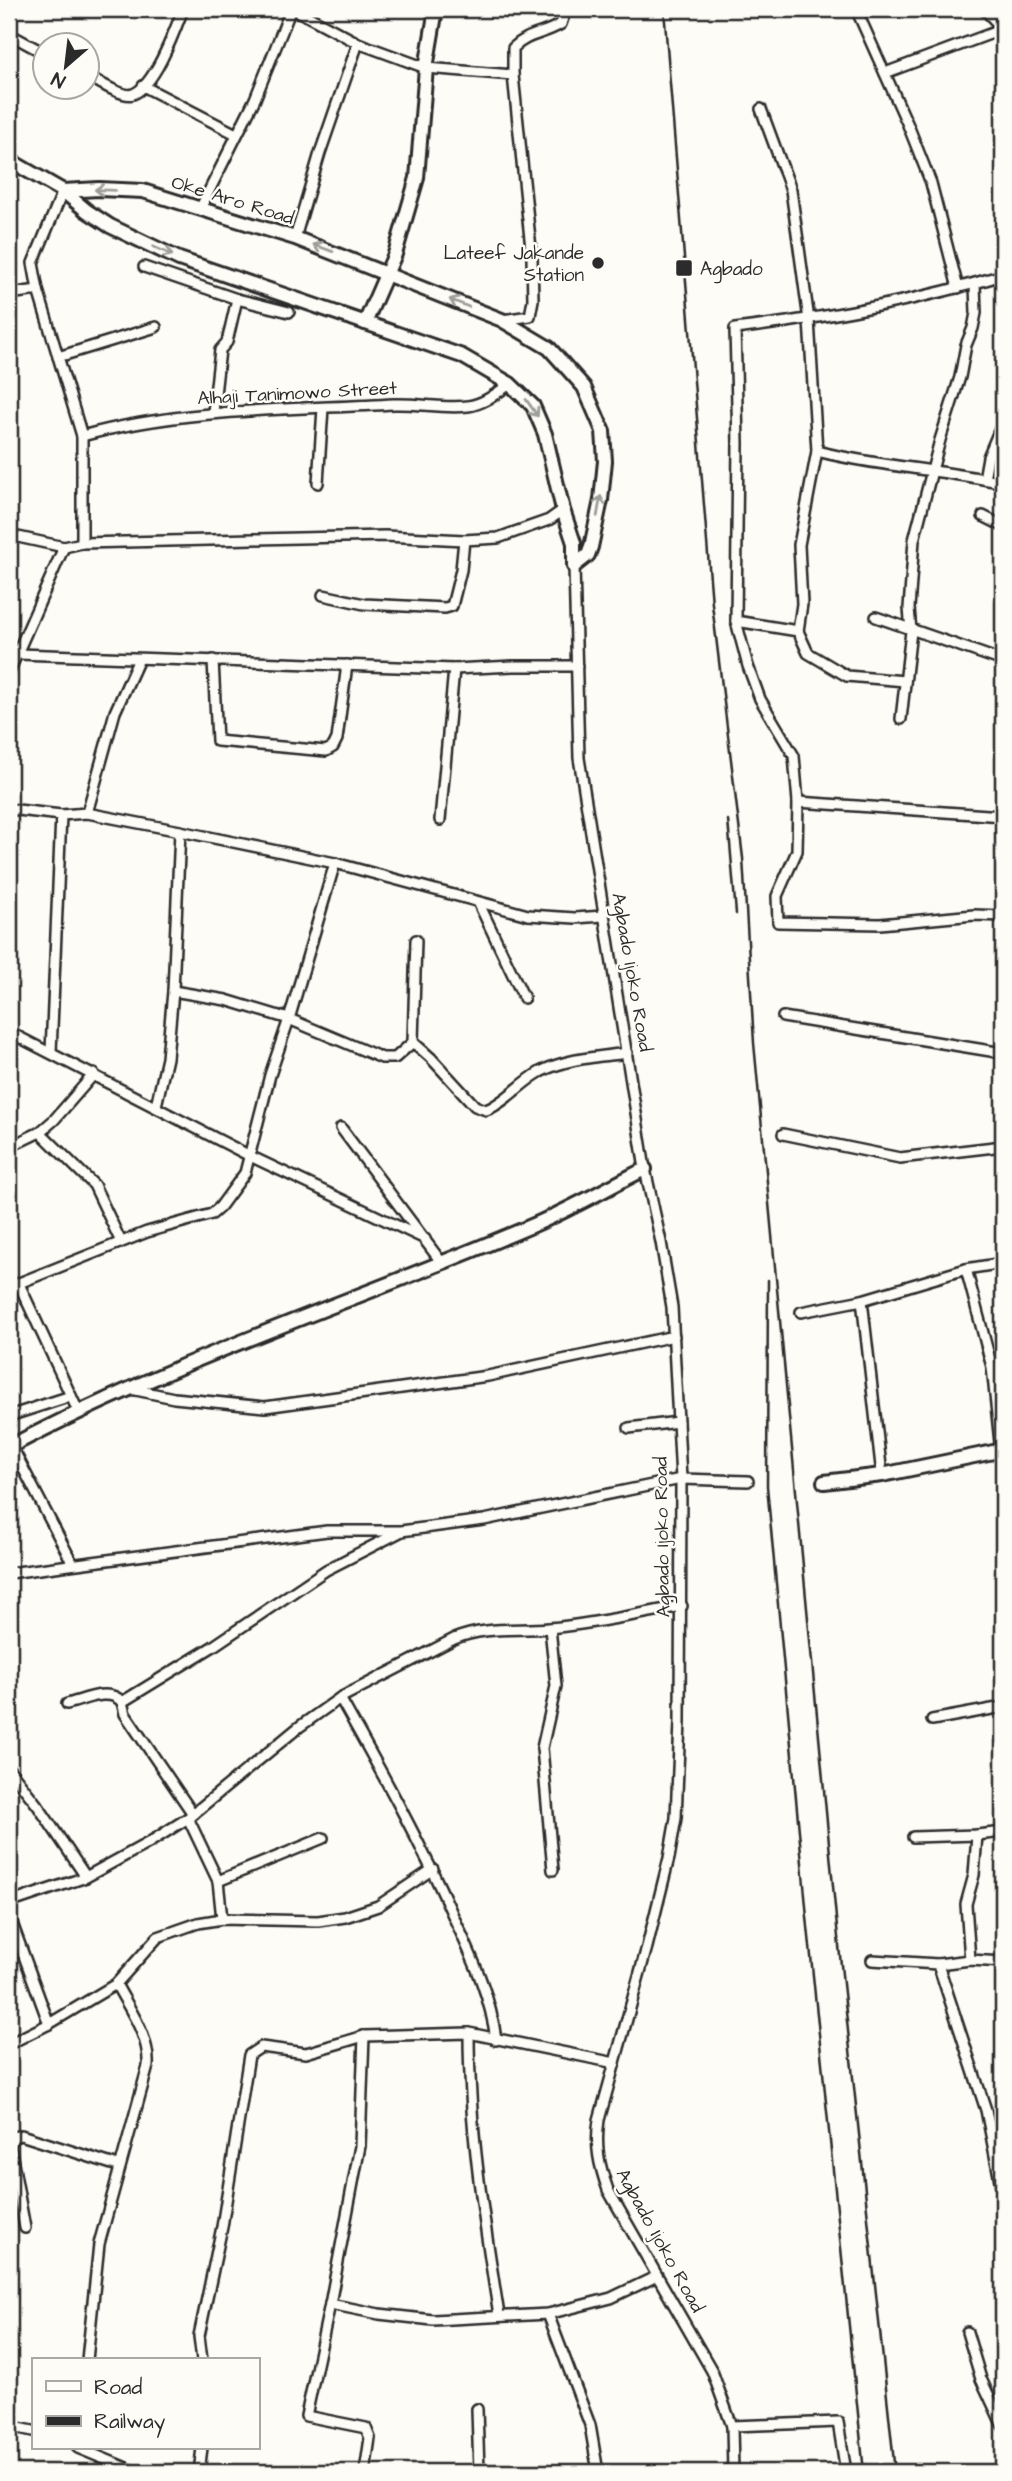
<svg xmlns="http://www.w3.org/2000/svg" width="1012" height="2481" viewBox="0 0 1012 2481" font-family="'Architects Daughter',sans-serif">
<rect width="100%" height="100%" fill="#fdfcf7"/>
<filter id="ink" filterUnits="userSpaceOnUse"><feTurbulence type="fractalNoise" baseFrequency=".0143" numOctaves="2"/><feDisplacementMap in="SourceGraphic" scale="14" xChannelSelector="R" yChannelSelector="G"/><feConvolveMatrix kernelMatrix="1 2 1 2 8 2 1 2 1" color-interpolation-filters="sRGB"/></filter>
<g filter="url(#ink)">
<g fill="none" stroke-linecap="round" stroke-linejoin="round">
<g stroke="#2b2b2b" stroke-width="14">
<g id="minor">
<path d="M 294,9 L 358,43 L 426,68 L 513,75"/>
<path d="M 856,9 L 908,125 L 931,183 L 958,288"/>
<path d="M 984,9 L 999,25 L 1003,41"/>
<path d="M 9,34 L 46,54"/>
<path d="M 885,73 L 995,32 L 999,25 L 1003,22"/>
<path d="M 88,76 C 97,81 123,98 133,94 C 155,86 175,30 183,9"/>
<path d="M 143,86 L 236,134"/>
<path d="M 761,109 L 791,190 L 809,320 L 817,451 L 799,545 L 802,604 L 798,631 L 808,653 L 847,676 L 905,681"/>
<path d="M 63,191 L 33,263 L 38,290 L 82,436 L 82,543"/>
<path d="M 200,209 L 255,99 L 291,9"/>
<path d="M 295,238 L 320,153 L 358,43"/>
<path d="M 144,267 L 237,299"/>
<path d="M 9,294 L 38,290"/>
<path d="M 502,320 L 530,316 L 533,300 L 532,258 L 513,75 L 513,48 C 528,33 543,35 561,24 L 566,9"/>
<path d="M 58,357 L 156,327"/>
<path d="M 213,412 L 220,350 L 227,342 L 237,299 L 289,312"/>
<path d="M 82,436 C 184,408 289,410 394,404 C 419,403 444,409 468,406 C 484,404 497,393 510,384"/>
<path d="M 817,451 C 878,467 942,469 1003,483"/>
<path d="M 984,479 L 988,457 L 1002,424"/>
<path d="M 318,483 L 323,408"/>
<path d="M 983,516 L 1003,526"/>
<path d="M 9,535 L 64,547 L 82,543 L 385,536 L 464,540 L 498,538 L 549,520 L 563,510"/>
<path d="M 574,566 L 579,758 L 645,1169 L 661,1242 L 672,1307 L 681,1479 L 680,1722 L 676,1818 L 669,1858 L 647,1947 L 599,2120 C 595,2146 599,2165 608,2190 L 712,2371 L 732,2426 L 733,2472"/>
<path d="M 323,595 L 364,604 L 445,608 L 452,606 L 461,570 L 464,540"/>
<path d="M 876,617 L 1003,661"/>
<path d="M 736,621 L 748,666 L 760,699 L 794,756 L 798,802 L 797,851 L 777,896 L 778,922 L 880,924 L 974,915 L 1003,916"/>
<path d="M 798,631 L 736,621 L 738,443 L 735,329 C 826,318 916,301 1003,275"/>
<path d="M 18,654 L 454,669 L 513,666 L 577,666"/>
<path d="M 213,660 L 217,741 L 326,751 L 333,747 L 337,739 L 347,665"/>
<path d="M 9,672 L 64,547"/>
<path d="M 901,719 L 911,631 L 909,608 L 914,540 L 940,440 L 960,377 L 966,345 L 973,328 L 976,313 L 975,284"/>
<path d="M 798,802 L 1003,816"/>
<path d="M 9,809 L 61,815 L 87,813 L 180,831 L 335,863 L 528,915 L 575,918 L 603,916"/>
<path d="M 87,813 L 115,712 L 139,659"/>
<path d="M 440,820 L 454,669"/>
<path d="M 479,904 L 524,998"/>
<path d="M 416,940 L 413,1042 L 431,1058 L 475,1106 L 486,1110 C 503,1104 522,1082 540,1072 C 567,1058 598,1057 627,1053"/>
<path d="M 173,991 L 226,1000 L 289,1019 L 382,1058 L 395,1058 L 413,1042"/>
<path d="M 783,1017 L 1003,1053"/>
<path d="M 9,1032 L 250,1156 L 425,1239"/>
<path d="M 51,1052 L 61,815"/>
<path d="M 156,1106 L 167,1058 L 173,991 L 180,831"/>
<path d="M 341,1128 L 442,1263"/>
<path d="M 40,1132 L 94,1185 L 121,1242"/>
<path d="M 783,1134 L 900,1158 L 1003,1146"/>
<path d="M 9,1147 L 40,1132 L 54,1120 L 94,1074"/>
<path d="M 966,1269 L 992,1367 L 1003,1471"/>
<path d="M 19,1284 L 78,1411"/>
<path d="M 9,1287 L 147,1232 L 212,1214 L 220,1207 L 245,1173 L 270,1075 L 289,1019 L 335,863"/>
<path d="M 862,1300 L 882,1475"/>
<path d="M 801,1312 L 862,1300 L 966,1269 L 1003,1263"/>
<path d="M 131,1389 L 174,1398 L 265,1407 L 488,1376 L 674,1336"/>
<path d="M 9,1416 L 71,1396"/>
<path d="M 629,1428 L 678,1422"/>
<path d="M 11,1445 L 73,1564"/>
<path d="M 9,1573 L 327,1531 L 401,1531 L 484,1520 L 681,1479 L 748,1481"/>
<path d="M 550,1628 L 556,1686 L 542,1748 L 553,1870"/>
<path d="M 340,1698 C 381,1771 421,1843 455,1920 C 473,1959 491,1997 496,2040"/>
<path d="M 122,1702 L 125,1714 L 193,1814"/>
<path d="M 67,1704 C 84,1700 110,1687 122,1702 L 212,1647 L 326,1570 L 400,1532"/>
<path d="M 932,1720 L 1003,1707"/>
<path d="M 9,1769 L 38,1806 L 86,1877"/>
<path d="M 188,1818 L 218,1881 L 222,1919"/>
<path d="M 913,1837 L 977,1835 L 1003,1832"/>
<path d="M 218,1881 L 323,1838"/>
<path d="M 9,1903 L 86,1877 L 150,1842 L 188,1818 L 299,1727 L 340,1698 L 454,1639 C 485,1626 517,1631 549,1628 C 594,1624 638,1614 682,1606"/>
<path d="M 9,1915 L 49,2024"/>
<path d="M 872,1960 L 938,1964 L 970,1960 L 1003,1962"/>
<path d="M 970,1960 L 966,1904 L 974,1875 L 977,1835"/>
<path d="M 938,1964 L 986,2110 L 1003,2196"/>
<path d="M 469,2033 C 469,2129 484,2221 499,2315"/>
<path d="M 364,2036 L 360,2146 L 330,2304 L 306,2416 L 366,2428 L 370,2438 L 365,2472"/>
<path d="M 9,2044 L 49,2024 L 116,1984 L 158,1937 L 198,1923 L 222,1919 L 318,1921 L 345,1917 L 378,1906 L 433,1869"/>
<path d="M 25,2228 L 10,2146 L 13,2137 L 21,2135 L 118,2166"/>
<path d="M 330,2304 L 379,2314 L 433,2320 L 548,2314 L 611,2298 L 657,2276"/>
<path d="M 548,2314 L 590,2425 L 598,2472"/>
<path d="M 967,2332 L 981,2379 L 1003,2426"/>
<path d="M 87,2360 L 99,2244 L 148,2066 C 150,2036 129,2009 116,1984"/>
<path d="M 202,2360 L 199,2336 L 222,2227 L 249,2055 L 261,2047 L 306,2053 L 364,2036 L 469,2033 L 615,2063"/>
<path d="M 477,2409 L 479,2472"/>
<path d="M 9,2426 L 33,2431"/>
<path d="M 732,2426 L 838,2422 L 846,2472"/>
<path d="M 78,2448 L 136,2472"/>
<path d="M 199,2472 L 202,2448"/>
</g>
</g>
<g stroke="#2b2b2b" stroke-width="18">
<g id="secondary">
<path d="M 9,160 L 63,191 L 87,211 L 110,226 L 179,259 L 462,356 L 510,384 L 533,406 L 545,434 L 563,510 L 574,543 L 574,566"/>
<path d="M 63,191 L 99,189 L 143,191 L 295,238 L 502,320 L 549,348 L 584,387 L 603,431 L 605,461 L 601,500 L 591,547 L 588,555 L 574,566"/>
<path d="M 365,323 L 395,254 L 417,178 L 426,68 L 436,9"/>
<path d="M 9,1447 C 178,1358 361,1299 536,1224 C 573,1208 609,1187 645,1169"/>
<path d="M 824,1482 L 882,1475 L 1003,1450"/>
</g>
</g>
<use href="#minor" stroke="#fdfcf7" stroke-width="9"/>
<use href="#secondary" stroke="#fdfcf7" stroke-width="12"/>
<g stroke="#2b2b2b" stroke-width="2.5">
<path d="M 664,9 L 712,604 L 743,858 L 754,1043 L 836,1918 L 895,2472"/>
<path d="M 728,820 L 736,914"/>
<path d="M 768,1280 L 767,1486 L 807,1917 L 864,2472"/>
</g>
</g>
<defs><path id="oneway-shaft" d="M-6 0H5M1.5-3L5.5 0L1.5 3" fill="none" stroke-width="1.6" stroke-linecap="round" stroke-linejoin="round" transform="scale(1.75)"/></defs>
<g stroke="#9e9e9b">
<use href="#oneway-shaft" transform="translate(105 190) rotate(-178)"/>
<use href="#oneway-shaft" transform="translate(323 248) rotate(-160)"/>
<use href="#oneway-shaft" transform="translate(163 251) rotate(24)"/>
<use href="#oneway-shaft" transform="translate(459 303) rotate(-158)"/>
<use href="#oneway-shaft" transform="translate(532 408) rotate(55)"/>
<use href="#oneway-shaft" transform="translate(599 506) rotate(-80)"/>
</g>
</g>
<g fill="#2b2b2b" stroke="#fdfcf7" stroke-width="2.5">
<circle cx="598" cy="263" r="7"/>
<rect x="675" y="259" width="18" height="18" rx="3.5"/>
</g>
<g text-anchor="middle" stroke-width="5" stroke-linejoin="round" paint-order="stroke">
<g font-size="19" fill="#2b2b2b" stroke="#fdfcf7">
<text transform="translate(233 199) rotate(17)" y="7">Oke Aro Road</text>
<text transform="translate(297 392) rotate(-3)" y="7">Alhaji Tanimowo Street</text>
<text transform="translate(633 972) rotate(80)" y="7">Agbado Ijoko Road</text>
<text transform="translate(661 1537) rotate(-91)" y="7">Agbado Ijoko Road</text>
<text transform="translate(661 2240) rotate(61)" y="7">Agbado Ijoko Road</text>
</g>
<g font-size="19" fill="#2b2b2b" stroke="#fdfcf7" text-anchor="end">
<text x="584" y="259">Lateef Jakande<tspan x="584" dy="22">Station</tspan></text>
<text x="700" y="275" text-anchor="start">Agbado</text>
</g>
</g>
<rect width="1012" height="2481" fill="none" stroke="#fdfcf7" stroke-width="35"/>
<rect x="18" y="18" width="977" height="2446" fill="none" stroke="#2b2b2b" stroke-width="2.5" filter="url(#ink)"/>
<rect x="32" y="2358" width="228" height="91" fill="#fdfcf7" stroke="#a9a8a5" stroke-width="2"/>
<rect x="46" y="2381" width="35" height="10" fill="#fdfcf7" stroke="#a9a8a5" stroke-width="2"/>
<text x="94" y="2394" font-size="21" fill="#2b2b2b">Road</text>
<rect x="46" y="2416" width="35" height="10" fill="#2b2b2b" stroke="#a9a8a5" stroke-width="2"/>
<text x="94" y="2428" font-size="21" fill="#2b2b2b">Railway</text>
<g transform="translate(66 66) rotate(208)"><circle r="33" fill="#fdfcf7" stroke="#a9a8a5" stroke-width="2"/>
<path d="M0-5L12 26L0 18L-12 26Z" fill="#2b2b2b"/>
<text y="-10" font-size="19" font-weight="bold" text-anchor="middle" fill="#2b2b2b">N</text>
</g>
</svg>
